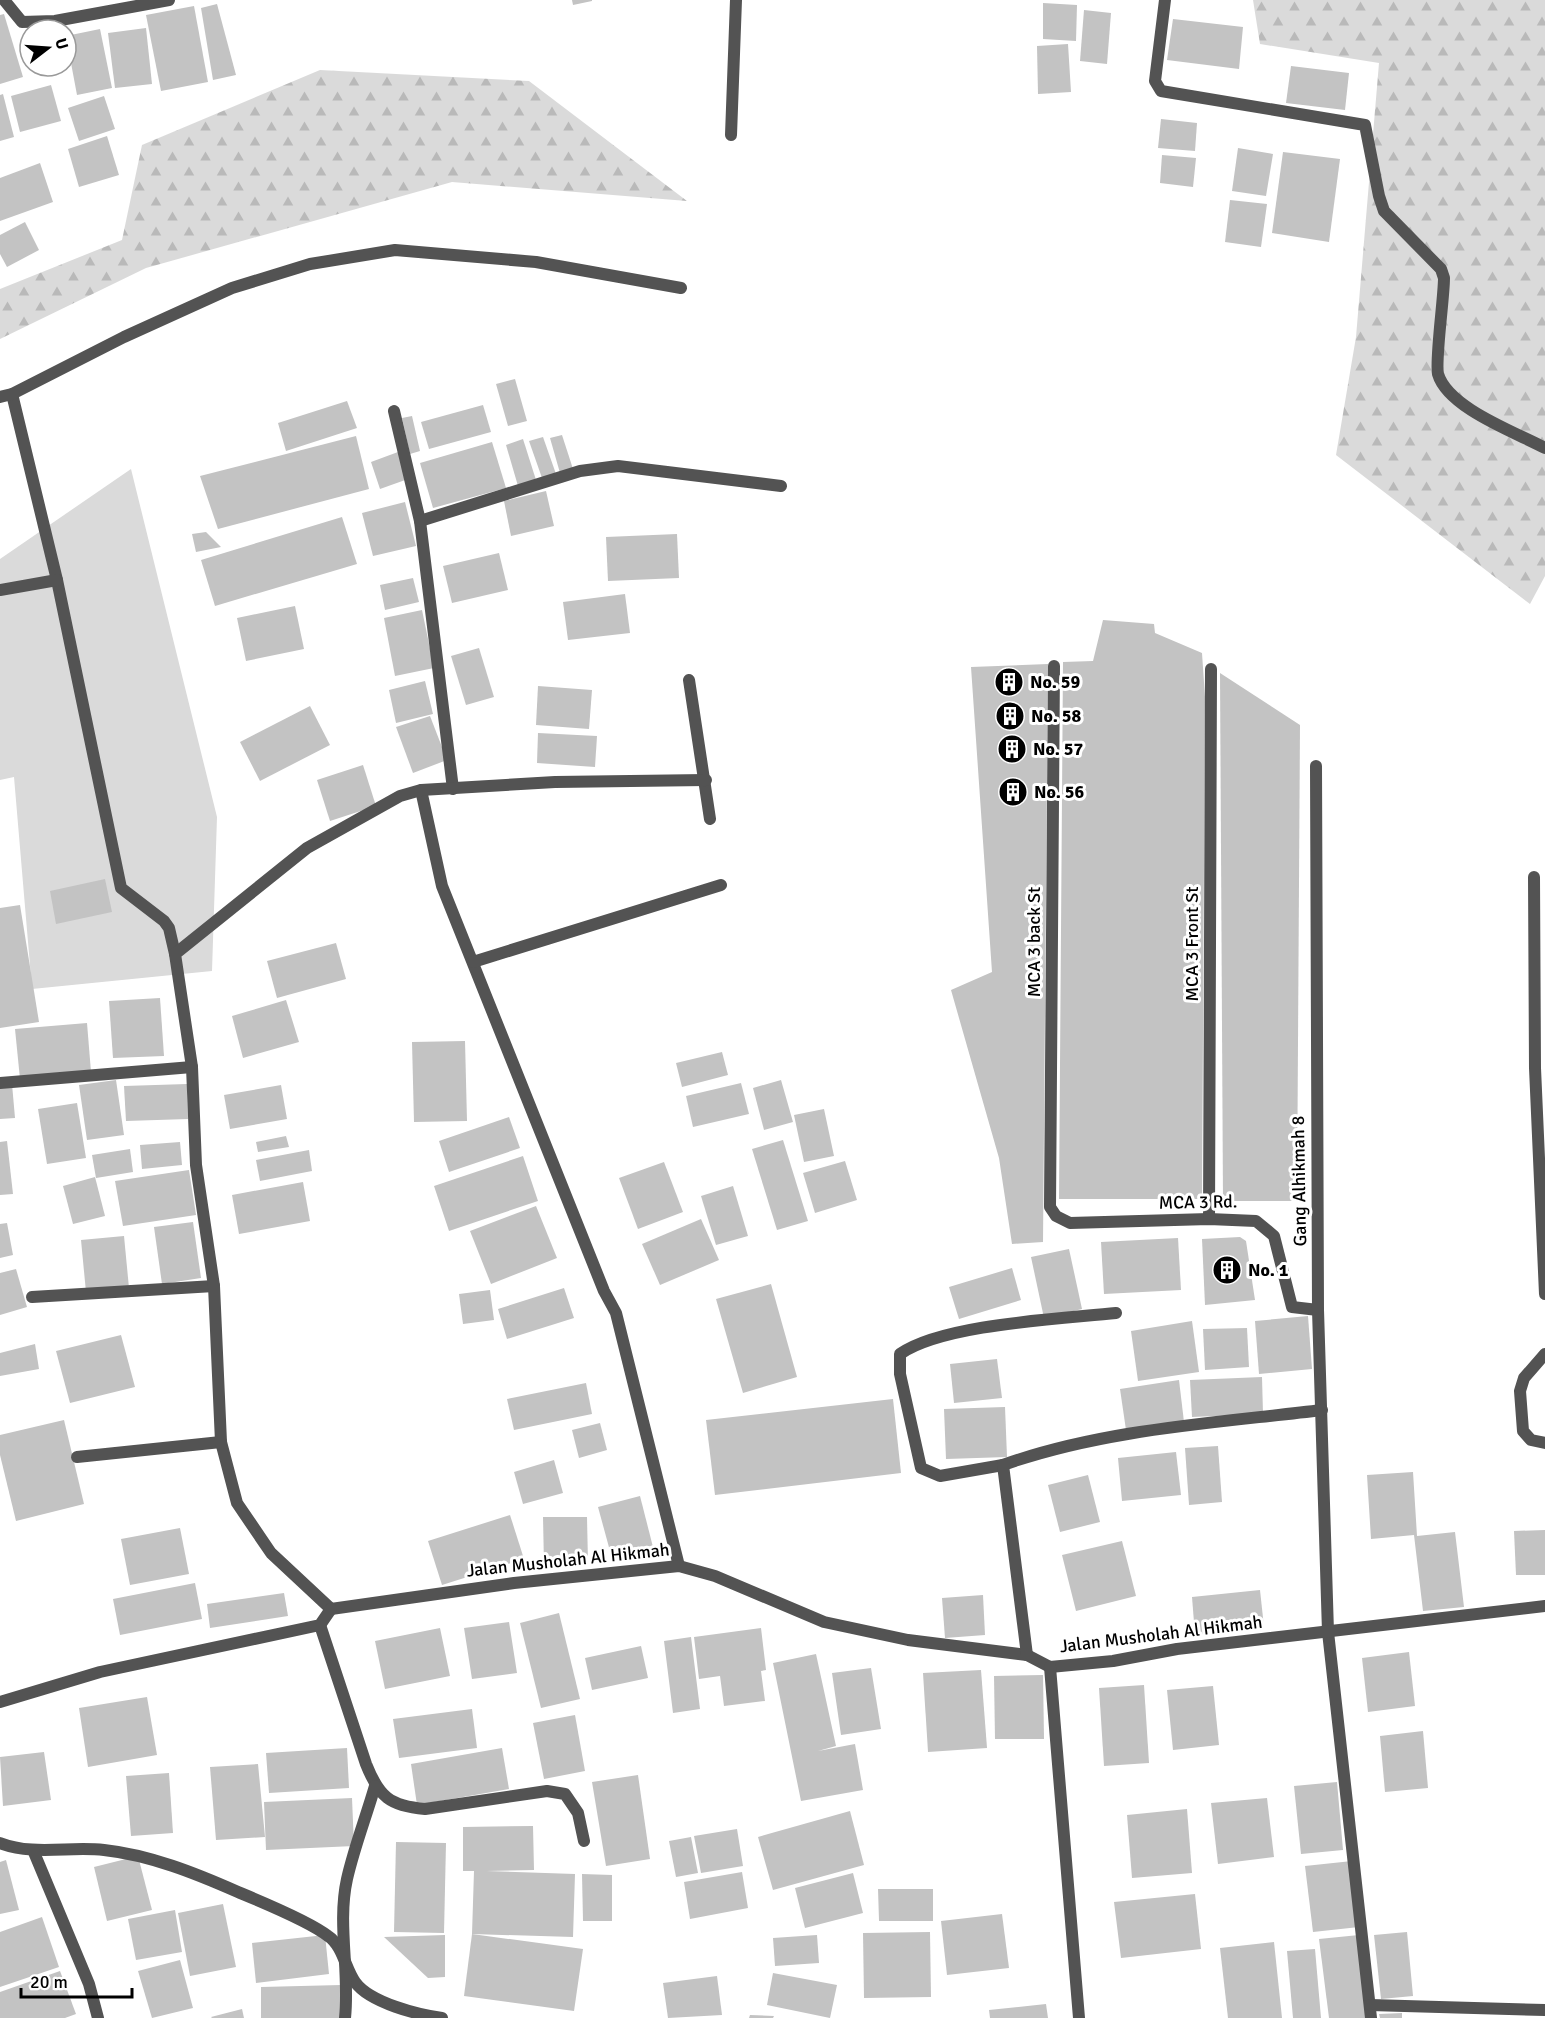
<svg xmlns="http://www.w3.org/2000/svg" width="1545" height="2018" viewBox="0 0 1545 2018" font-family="Signika,sans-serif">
<defs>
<pattern id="forest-firs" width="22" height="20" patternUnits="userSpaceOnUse" patternTransform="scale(1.5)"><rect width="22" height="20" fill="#dadada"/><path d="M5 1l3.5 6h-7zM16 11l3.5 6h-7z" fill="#b9b9b9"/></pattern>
</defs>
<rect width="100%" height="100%" fill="#fff"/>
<path fill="#dadada" d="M 131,469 L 217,817 L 212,971 L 32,989 L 14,777 L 0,780 L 0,559 Z"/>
<g fill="url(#forest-firs)">
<path d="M 1253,0 L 1545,0 L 1545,576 L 1530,604 L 1336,455 L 1356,337 L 1379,63 L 1260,44 Z"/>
<path d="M 320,70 L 529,81 L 687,201 L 452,182 L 146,268 L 0,339 L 0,289 L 122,240 L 142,145 Z"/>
</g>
<g fill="#c3c3c3">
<path d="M 572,0 L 592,0 L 592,1 L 573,5 Z"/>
<path d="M 1043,3 L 1077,5 L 1076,41 L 1043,39 Z"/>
<path d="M 217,4 L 236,75 L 213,80 L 201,8 Z"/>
<path d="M 194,6 L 208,82 L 161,91 L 146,15 Z"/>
<path d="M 1084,10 L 1111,13 L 1107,64 L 1080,61 Z"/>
<path d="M 4,14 L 23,77 L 0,84 L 0,15 Z"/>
<path d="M 1173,19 L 1243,27 L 1239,69 L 1167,60 Z"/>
<path d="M 146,28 L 152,84 L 115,88 L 108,33 Z"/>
<path d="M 100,29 L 112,88 L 77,95 L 66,36 Z"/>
<path d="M 1068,44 L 1071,92 L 1038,94 L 1037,46 Z"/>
<path d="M 1291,66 L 1349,73 L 1345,110 L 1286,103 Z"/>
<path d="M 51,85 L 61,121 L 20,132 L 11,96 Z"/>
<path d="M 3,94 L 14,137 L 0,141 L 0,95 Z"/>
<path d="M 104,96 L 115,129 L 79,141 L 68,108 Z"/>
<path d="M 1161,119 L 1197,123 L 1195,151 L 1158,148 Z"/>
<path d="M 107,136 L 119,175 L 79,187 L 68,149 Z"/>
<path d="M 1238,148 L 1273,154 L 1266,196 L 1232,191 Z"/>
<path d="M 1283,152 L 1340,159 L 1329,242 L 1272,233 Z"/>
<path d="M 1162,155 L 1196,158 L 1193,187 L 1160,183 Z"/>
<path d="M 40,163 L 53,202 L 0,221 L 0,178 Z"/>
<path d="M 1230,200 L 1267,204 L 1261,247 L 1225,242 Z"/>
<path d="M 25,222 L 39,250 L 7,267 L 0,254 L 0,235 Z"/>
<path d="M 515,379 L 527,421 L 508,426 L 496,384 Z"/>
<path d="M 347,401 L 357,428 L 286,451 L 278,423 Z"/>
<path d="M 483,405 L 491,432 L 429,449 L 421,422 Z"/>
<path d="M 412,416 L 420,451 L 410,454 L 402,418 Z"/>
<path d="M 562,435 L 573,469 L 560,473 L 550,438 Z"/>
<path d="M 356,436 L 369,489 L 218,529 L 200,476 Z"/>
<path d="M 543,437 L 556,474 L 542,478 L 529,441 Z"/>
<path d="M 523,439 L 536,480 L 518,486 L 506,445 Z"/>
<path d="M 492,442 L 506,488 L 433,508 L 420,463 Z"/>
<path d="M 398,452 L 408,479 L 380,489 L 371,462 Z"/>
<path d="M 546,491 L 554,526 L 511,536 L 504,501 Z"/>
<path d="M 405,502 L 416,546 L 373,556 L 362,513 Z"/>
<path d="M 342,517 L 357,564 L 215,606 L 201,560 Z"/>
<path d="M 206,532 L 221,547 L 196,552 L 192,534 Z"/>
<path d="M 677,534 L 679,578 L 608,581 L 606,537 Z"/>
<path d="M 499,553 L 508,590 L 452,603 L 443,566 Z"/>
<path d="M 413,578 L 419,602 L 385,610 L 380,585 Z"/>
<path d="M 625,594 L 630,633 L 568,640 L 563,602 Z"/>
<path d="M 295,606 L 304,649 L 246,661 L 237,618 Z"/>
<path d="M 422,610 L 434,668 L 395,676 L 384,618 Z"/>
<path d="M 1103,620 L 1154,624 L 1155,633 L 1202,653 L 1205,697 L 1202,1199 L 1059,1199 L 1063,662 L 1093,661 Z"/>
<path d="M 479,648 L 494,697 L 466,705 L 451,656 Z"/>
<path d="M 1048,664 L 1043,1242 L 1012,1244 L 999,1158 L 951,990 L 992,972 L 971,667 Z"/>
<path d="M 1220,673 L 1300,725 L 1297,1201 L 1223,1201 Z"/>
<path d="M 425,681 L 433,714 L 396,723 L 389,690 Z"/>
<path d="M 538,686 L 592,690 L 589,729 L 536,725 Z"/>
<path d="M 310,706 L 330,745 L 260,781 L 240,742 Z"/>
<path d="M 430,716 L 447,760 L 413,773 L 396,727 Z"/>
<path d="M 538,733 L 597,736 L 595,767 L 537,763 Z"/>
<path d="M 363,765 L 376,806 L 330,821 L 317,780 Z"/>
<path d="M 105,879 L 112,912 L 56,924 L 50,891 Z"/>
<path d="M 20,905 L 39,1022 L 0,1028 L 0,908 Z"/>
<path d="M 336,943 L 346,979 L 277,998 L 267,961 Z"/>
<path d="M 160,998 L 164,1056 L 113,1058 L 109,1001 Z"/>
<path d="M 286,1000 L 299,1042 L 243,1058 L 232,1016 Z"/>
<path d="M 87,1023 L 91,1072 L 20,1079 L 15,1029 Z"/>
<path d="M 465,1041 L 467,1121 L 414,1122 L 412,1042 Z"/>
<path d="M 722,1052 L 728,1075 L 682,1087 L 676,1063 Z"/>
<path d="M 116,1080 L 124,1135 L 87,1140 L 79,1085 Z"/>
<path d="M 781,1080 L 793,1122 L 764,1130 L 753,1088 Z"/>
<path d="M 741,1083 L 749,1114 L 693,1127 L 686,1096 Z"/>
<path d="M 12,1084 L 15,1118 L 0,1119 L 0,1085 Z"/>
<path d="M 187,1084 L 188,1119 L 126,1121 L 124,1086 Z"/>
<path d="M 281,1085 L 287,1119 L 230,1129 L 224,1095 Z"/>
<path d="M 77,1103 L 86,1158 L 47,1164 L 38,1109 Z"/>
<path d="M 824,1109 L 834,1156 L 804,1162 L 794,1115 Z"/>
<path d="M 509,1117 L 520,1148 L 449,1172 L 439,1141 Z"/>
<path d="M 286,1136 L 289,1147 L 258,1152 L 256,1142 Z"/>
<path d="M 783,1140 L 808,1221 L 777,1230 L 752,1149 Z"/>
<path d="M 7,1141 L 13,1194 L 0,1195 L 0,1142 Z"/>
<path d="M 180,1142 L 182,1165 L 142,1169 L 140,1145 Z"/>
<path d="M 130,1149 L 133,1172 L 96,1178 L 92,1155 Z"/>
<path d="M 309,1150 L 312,1171 L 260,1181 L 256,1160 Z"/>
<path d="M 523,1156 L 538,1201 L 449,1231 L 434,1186 Z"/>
<path d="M 845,1161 L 857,1200 L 815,1213 L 803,1173 Z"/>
<path d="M 664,1162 L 683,1212 L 638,1229 L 619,1178 Z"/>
<path d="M 189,1170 L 196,1215 L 123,1226 L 115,1181 Z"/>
<path d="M 95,1177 L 105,1216 L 73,1224 L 63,1186 Z"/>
<path d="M 303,1182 L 310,1221 L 239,1234 L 232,1195 Z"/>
<path d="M 733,1186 L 748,1236 L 716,1245 L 701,1196 Z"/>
<path d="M 536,1206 L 557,1258 L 491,1284 L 470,1231 Z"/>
<path d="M 701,1219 L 719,1260 L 660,1285 L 642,1244 Z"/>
<path d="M 193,1222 L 201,1278 L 162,1284 L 154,1227 Z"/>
<path d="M 7,1223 L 13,1255 L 0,1258 L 0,1224 Z"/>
<path d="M 124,1236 L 129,1288 L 86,1292 L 81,1240 Z"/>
<path d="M 1240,1237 L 1246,1241 L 1255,1300 L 1205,1305 L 1202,1239 Z"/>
<path d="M 1178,1238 L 1181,1290 L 1104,1294 L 1101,1242 Z"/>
<path d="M 1069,1249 L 1082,1309 L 1044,1318 L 1031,1257 Z"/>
<path d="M 1012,1268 L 1021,1300 L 959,1319 L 949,1287 Z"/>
<path d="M 16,1269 L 27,1307 L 0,1315 L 0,1273 Z"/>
<path d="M 771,1284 L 797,1377 L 743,1393 L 716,1299 Z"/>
<path d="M 564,1288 L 574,1318 L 507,1339 L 498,1309 Z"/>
<path d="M 490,1290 L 494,1320 L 463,1324 L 459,1294 Z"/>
<path d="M 1308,1316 L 1312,1369 L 1259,1374 L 1255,1321 Z"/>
<path d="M 1192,1321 L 1199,1372 L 1138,1381 L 1131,1331 Z"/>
<path d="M 1247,1328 L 1249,1367 L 1205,1370 L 1203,1329 Z"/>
<path d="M 121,1335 L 135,1387 L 70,1403 L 56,1351 Z"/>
<path d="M 35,1344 L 39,1369 L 0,1376 L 0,1353 Z"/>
<path d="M 997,1359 L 1002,1398 L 954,1403 L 950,1364 Z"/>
<path d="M 1262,1377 L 1263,1414 L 1192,1417 L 1190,1380 Z"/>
<path d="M 1179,1380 L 1184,1422 L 1126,1430 L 1120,1389 Z"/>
<path d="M 586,1383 L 592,1414 L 514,1430 L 507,1399 Z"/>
<path d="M 893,1399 L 901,1473 L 715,1495 L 706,1420 Z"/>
<path d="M 1005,1407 L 1007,1457 L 946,1459 L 944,1409 Z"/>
<path d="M 64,1420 L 84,1504 L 16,1521 L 0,1455 L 0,1435 Z"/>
<path d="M 600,1423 L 607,1450 L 579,1458 L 572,1430 Z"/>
<path d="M 1218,1446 L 1222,1502 L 1189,1505 L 1185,1448 Z"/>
<path d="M 1176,1452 L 1181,1495 L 1122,1501 L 1118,1458 Z"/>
<path d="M 554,1460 L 563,1493 L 523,1504 L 514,1472 Z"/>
<path d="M 1413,1472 L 1417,1536 L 1455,1532 L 1464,1607 L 1423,1611 L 1414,1535 L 1371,1539 L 1367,1475 Z"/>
<path d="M 1088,1475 L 1100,1522 L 1060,1532 L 1048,1485 Z"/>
<path d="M 640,1496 L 654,1551 L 613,1562 L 598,1507 Z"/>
<path d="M 510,1515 L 524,1559 L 442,1585 L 428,1541 Z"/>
<path d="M 543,1517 L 587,1517 L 588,1563 L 544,1564 Z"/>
<path d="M 180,1528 L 189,1574 L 130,1585 L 121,1539 Z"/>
<path d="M 1545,1530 L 1545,1575 L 1516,1575 L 1514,1531 Z"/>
<path d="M 1122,1541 L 1136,1596 L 1076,1611 L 1062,1555 Z"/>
<path d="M 195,1583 L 202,1619 L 120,1635 L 113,1599 Z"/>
<path d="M 1260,1590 L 1264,1627 L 1195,1635 L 1192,1597 Z"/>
<path d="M 284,1593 L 288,1616 L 210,1628 L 207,1604 Z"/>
<path d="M 983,1595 L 985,1635 L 945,1638 L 942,1598 Z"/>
<path d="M 559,1613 L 580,1699 L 541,1708 L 520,1623 Z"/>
<path d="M 509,1622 L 517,1673 L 472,1679 L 464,1628 Z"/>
<path d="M 440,1628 L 450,1676 L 385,1689 L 375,1641 Z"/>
<path d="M 761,1628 L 766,1670 L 761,1671 L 765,1701 L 724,1706 L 720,1676 L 699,1679 L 694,1637 Z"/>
<path d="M 691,1637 L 700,1709 L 673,1713 L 664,1641 Z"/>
<path d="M 641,1646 L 648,1678 L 592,1690 L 585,1658 Z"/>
<path d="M 1409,1652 L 1415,1706 L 1368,1712 L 1362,1658 Z"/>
<path d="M 816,1654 L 836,1746 L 818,1751 L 855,1744 L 863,1790 L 801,1801 L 773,1663 Z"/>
<path d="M 871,1668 L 881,1729 L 841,1735 L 832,1673 Z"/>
<path d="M 981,1670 L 987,1748 L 928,1752 L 923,1673 Z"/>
<path d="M 1043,1675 L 1044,1739 L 995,1739 L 994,1676 Z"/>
<path d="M 1144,1685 L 1149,1763 L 1104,1766 L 1099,1688 Z"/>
<path d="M 1213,1686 L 1219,1745 L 1173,1750 L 1167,1690 Z"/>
<path d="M 147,1697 L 157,1755 L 88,1767 L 79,1708 Z"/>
<path d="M 472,1709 L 477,1748 L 399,1758 L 393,1719 Z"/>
<path d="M 575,1715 L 585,1771 L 544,1779 L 533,1723 Z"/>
<path d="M 1423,1731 L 1428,1788 L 1385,1792 L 1380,1736 Z"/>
<path d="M 347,1748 L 349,1788 L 269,1793 L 266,1753 Z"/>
<path d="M 502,1748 L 509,1789 L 417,1805 L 411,1764 Z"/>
<path d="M 44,1752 L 51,1800 L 3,1806 L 0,1757 Z"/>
<path d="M 258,1764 L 265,1837 L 216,1840 L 210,1767 Z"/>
<path d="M 169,1773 L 173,1833 L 131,1836 L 126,1776 Z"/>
<path d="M 638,1775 L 650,1859 L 606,1866 L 592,1782 Z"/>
<path d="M 1337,1782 L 1343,1850 L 1301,1854 L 1294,1786 Z"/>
<path d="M 352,1798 L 354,1846 L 266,1850 L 264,1802 Z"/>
<path d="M 1267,1798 L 1274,1857 L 1218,1864 L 1211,1803 Z"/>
<path d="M 1187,1809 L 1192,1873 L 1132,1878 L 1127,1815 Z"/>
<path d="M 850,1811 L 864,1865 L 773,1890 L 758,1837 Z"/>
<path d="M 533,1826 L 534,1870 L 486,1871 L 575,1874 L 573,1937 L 472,1934 L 474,1871 L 463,1871 L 463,1827 Z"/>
<path d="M 737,1829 L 743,1866 L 701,1873 L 694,1836 Z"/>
<path d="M 691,1837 L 698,1873 L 676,1877 L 669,1841 Z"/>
<path d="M 396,1842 L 446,1843 L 444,1933 L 394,1932 Z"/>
<path d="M 138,1856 L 152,1910 L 107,1921 L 94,1867 Z"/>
<path d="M 6,1860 L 19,1910 L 0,1914 L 0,1862 Z"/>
<path d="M 1352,1861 L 1359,1927 L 1313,1932 L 1305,1866 Z"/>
<path d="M 742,1872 L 748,1908 L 690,1919 L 684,1882 Z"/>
<path d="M 853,1873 L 863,1913 L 805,1928 L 795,1888 Z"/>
<path d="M 582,1874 L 612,1875 L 612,1921 L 583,1921 Z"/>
<path d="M 878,1889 L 933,1889 L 933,1921 L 879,1921 Z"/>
<path d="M 1195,1894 L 1201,1949 L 1121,1958 L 1114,1902 Z"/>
<path d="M 223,1904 L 236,1967 L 190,1976 L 178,1913 Z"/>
<path d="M 175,1910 L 182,1952 L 136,1960 L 128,1919 Z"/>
<path d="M 1002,1914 L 1009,1968 L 947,1975 L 941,1921 Z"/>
<path d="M 42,1917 L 59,1967 L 0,1987 L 0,1932 Z"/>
<path d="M 930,1932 L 931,1997 L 864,1998 L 863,1933 Z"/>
<path d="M 1407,1932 L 1413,1996 L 1381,1999 L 1374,1935 Z"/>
<path d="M 472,1934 L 583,1949 L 574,2011 L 464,1996 Z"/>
<path d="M 325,1935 L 329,1974 L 256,1983 L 252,1943 Z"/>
<path d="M 445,1935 L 445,1977 L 428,1978 L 384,1937 Z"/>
<path d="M 817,1935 L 819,1963 L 775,1966 L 773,1938 Z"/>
<path d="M 1359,1935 L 1369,2018 L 1329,2018 L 1319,1939 Z"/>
<path d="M 1274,1942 L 1282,2018 L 1228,2018 L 1220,1948 Z"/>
<path d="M 1315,1949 L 1321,2018 L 1293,2018 L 1287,1951 Z"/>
<path d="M 180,1960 L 193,2008 L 152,2018 L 138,1971 Z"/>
<path d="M 60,1971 L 76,2014 L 65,2018 L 0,2018 L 0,1992 Z"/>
<path d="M 773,1973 L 837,1985 L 830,2018 L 767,2005 Z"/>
<path d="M 717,1976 L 722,2015 L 668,2018 L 663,1983 Z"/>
<path d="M 341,1985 L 341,2018 L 261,2018 L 261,1987 Z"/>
<path d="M 1046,2004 L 1048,2018 L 990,2018 L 989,2010 Z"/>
<path d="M 242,2009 L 244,2018 L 212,2018 L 211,2017 Z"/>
<path d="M 1402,2013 L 1402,2018 L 1380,2018 L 1379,2014 Z"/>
<path d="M 750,2015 L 774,2016 L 773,2018 L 749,2018 Z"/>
</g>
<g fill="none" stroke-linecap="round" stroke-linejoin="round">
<g stroke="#535353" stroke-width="12">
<path d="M 4,0 L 22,22 L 55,21 L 169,0"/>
<path d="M 1165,0 L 1155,81 L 1161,91 L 1365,125 L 1379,196 L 1384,211 L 1441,269 L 1444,278 C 1444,298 1435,360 1438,374 C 1448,408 1515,432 1545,448"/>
<path d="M 731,135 L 736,0"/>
<path d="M 12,394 L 57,580 L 121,888 L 164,921 L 169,928 L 175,954"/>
<path d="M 0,397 L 12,394 L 124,337 L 232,288 L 310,264 L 395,250 L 536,262 L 681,288"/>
<path d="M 394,411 L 420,521 L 453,789"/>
<path d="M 420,521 L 580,471 L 618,466 L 781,486"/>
<path d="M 0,590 L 57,580"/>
<path d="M 1054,666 L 1050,1207 L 1056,1216 L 1070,1223 L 1209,1219 L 1256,1221 L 1274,1236 L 1292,1307 L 1318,1310"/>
<path d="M 689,680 L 710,819"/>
<path d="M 1316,766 L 1318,1310 L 1328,1632 L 1371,2018"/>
<path d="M 421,790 L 442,886 L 604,1291 L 616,1313 L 679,1566"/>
<path d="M 1534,877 L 1535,1068 L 1545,1294"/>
<path d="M 473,962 L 721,885"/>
<path d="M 0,1083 L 192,1067"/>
<path d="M 1209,1219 L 1211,669"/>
<path d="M 32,1297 L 214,1286"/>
<path d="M 1545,1354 L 1524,1378 L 1520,1391 L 1523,1431 L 1531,1440 L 1545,1443"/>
<path d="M 77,1457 L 221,1442"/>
<path d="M 1003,1465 L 940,1476 L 921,1468 L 900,1374 L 900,1354 C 943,1324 1060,1319 1116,1313"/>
<path d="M 331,1609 L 271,1553 L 237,1503 L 221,1442 L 214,1286 L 196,1165 L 192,1067 L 175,954 L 307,848 L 400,796 L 421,790 L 555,782 L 706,780"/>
<path d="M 331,1609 L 514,1583 L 679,1566 L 715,1576 L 824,1622 L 908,1640 L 1027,1655 L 1050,1667 L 1113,1661 L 1177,1649 L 1545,1606"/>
<path d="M 320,1625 L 366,1764 C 379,1797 390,1806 425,1809 L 547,1791 L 565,1794 L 578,1813 L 584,1841"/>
<path d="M 1027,1655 L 1003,1465 C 1104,1429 1216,1423 1322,1410"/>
<path d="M 1050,1667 L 1079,2018"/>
<path d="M 0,1702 L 100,1672 L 320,1625 L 331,1609"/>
<path d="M 0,1843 C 34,1856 69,1846 104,1850 C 150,1855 195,1873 238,1892 C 262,1902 309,1921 328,1936 C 343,1946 345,1968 355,1982 C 370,2003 419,2015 442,2018"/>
<path d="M 33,1850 L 89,1984 L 98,2018"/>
<path d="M 1370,2005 L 1545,2010"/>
<path d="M 345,2018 C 350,1972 337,1924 347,1879 C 354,1848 366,1817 375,1786"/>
</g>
</g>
<defs>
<g id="building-disc" transform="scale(1.5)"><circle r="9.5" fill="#000" stroke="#fff"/><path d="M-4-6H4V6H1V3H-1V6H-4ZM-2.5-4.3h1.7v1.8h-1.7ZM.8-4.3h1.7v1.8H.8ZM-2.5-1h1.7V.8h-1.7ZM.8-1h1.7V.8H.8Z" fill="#fff"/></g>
</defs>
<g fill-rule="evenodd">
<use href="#building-disc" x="1009" y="682"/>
<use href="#building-disc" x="1010" y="716"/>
<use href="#building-disc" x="1012" y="749"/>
<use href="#building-disc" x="1013" y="792"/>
<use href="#building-disc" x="1227" y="1270"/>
</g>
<g text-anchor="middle" stroke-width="6" stroke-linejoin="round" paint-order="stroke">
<g font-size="18" font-weight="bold" fill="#000" stroke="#fff" text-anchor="start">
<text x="1030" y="688">No. 59</text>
<text x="1031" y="722">No. 58</text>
<text x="1033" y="755">No. 57</text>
<text x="1034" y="798">No. 56</text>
<text x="1248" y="1276">No. 1</text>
</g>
<g font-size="18" fill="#000" stroke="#fff">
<text transform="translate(1034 942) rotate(-90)" y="6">MCA 3 back St</text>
<text transform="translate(1192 944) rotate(-90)" y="6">MCA 3 Front St</text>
<text transform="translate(1299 1181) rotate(-91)" y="6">Gang Alhikmah 8</text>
<text transform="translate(1198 1202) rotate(-1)" y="6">MCA 3 Rd.</text>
<text transform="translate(568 1560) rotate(-6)" y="6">Jalan Musholah Al Hikmah</text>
<text transform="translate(1161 1634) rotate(-7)" y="6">Jalan Musholah Al Hikmah</text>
</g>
</g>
<g transform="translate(48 48) rotate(73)"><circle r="28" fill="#ffffff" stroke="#999999" stroke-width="1.5"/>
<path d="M0-4.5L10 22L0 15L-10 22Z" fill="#000000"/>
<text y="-9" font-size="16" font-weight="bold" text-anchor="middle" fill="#000000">U</text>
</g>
<path d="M21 1988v9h111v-9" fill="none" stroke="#000000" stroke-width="3"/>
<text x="30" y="1988" font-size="18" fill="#000000" stroke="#ffffff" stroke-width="4.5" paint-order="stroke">20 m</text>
</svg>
